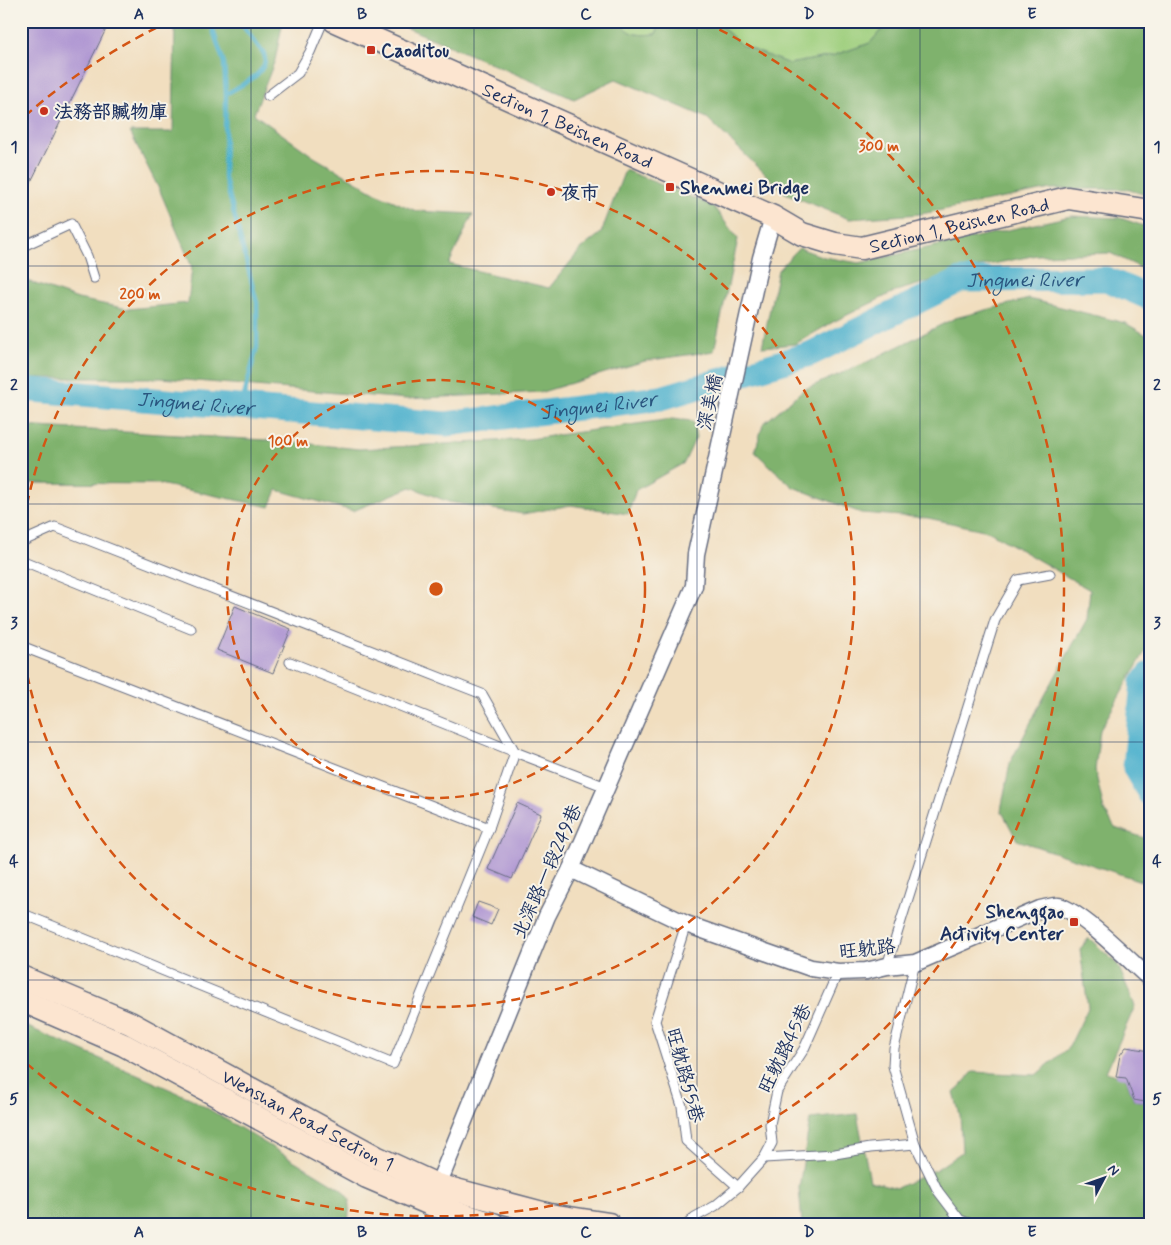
<svg xmlns="http://www.w3.org/2000/svg" width="1171" height="1245" viewBox="0 0 1171 1245" font-family="Mynerve,'LXGW WenKai TC',sans-serif">
<rect width="100%" height="100%" fill="#f7f3e8"/>
<filter id="ink" filterUnits="userSpaceOnUse"><feTurbulence type="fractalNoise" baseFrequency=".02" numOctaves="2"/><feDisplacementMap in="SourceGraphic" scale="10" xChannelSelector="R" yChannelSelector="G"/><feConvolveMatrix kernelMatrix="1 2 1 2 8 2 1 2 1" color-interpolation-filters="sRGB"/></filter>
<filter id="wash" filterUnits="userSpaceOnUse"><feTurbulence type="fractalNoise" baseFrequency=".0096" numOctaves="4" result="noise"/><feDisplacementMap in="SourceGraphic" scale="20" xChannelSelector="R" yChannelSelector="G"/><feGaussianBlur stdDeviation="1.12" result="paint"/><feColorMatrix in="noise" values="0 0 0 0 0 0 0 0 0 0 0 0 0 0 0 0 0 1.4 0 .05"/><feComposite in="paint" operator="in"/></filter>
<g filter="url(#wash)">
<rect width="100%" height="100%" fill="#f1debf"/>
<g fill="#9fcf7e" stroke="#5d7f6e">
<path d="M 621,21 L 661,21 L 656,34 C 641,35 629,37 621,21 Z"/>
<path d="M 716,21 L 889,21 L 870,43 L 832,56 L 789,64 L 741,45 Z"/>
</g>
<g fill="#7fb26d" stroke="#4d7066">
<path d="M 175,21 L 283,21 L 275,60 L 254,114 L 314,157 L 378,194 L 416,211 L 473,214 L 449,264 L 549,288 L 581,249 L 601,233 L 625,170 L 713,206 L 738,239 L 714,351 L 645,361 L 542,392 L 406,399 L 161,378 L 21,378 L 21,279 L 78,299 L 128,309 L 188,303 L 192,267 L 160,191 L 130,132 L 173,132 Z"/>
<path d="M 391,21 L 621,21 C 629,37 641,35 656,34 L 661,21 L 716,21 L 741,45 L 789,64 L 832,56 L 870,43 L 889,21 L 1150,21 L 1150,196 L 1126,189 L 1051,189 L 921,214 L 849,219 L 785,193 L 707,118 L 616,79 L 574,99 Z"/>
<path d="M 1071,216 L 1120,218 L 1150,228 L 1150,272 L 1110,253 L 1037,255 L 983,266 L 896,291 L 833,322 L 795,344 L 762,347 L 778,270 L 799,248 L 824,257 L 859,263 Z"/>
<path d="M 1029,299 L 1125,323 L 1150,337 L 1150,643 L 1100,730 L 1095,770 L 1104,810 L 1115,828 L 1150,840 L 1150,884 L 1017,840 L 1001,810 L 1010,763 L 1039,706 L 1087,619 L 1090,590 L 988,531 L 928,518 L 861,513 L 793,487 L 755,452 L 763,424 L 803,390 L 865,363 L 955,318 Z"/>
<path d="M 672,419 L 693,421 L 696,437 L 684,463 L 636,490 L 628,514 L 571,505 L 523,514 L 449,502 L 411,487 L 353,511 L 277,490 L 270,507 L 159,484 L 21,483 L 21,426 L 283,441 L 359,449 L 530,439 Z"/>
<path d="M 1089,938 L 1118,965 L 1135,1006 L 1106,1072 L 1126,1078 L 1134,1100 L 1150,1103 L 1150,1224 L 802,1224 L 799,1188 L 810,1119 L 857,1114 L 870,1181 L 897,1188 L 937,1169 L 962,1152 L 960,1115 L 954,1093 L 973,1072 L 1036,1075 L 1069,1047 L 1088,1008 L 1080,949 Z"/>
<path d="M 21,1024 L 192,1099 L 341,1189 L 350,1200 L 348,1224 L 21,1224 Z"/>
</g>
<g fill="none" stroke-linecap="round" stroke-linejoin="round">
<g stroke="#4eb1cd" stroke-width="4.5">
<path d="M 210,21 L 224,63 L 226,94 L 224,175 L 257,303 L 257,347 L 241,407"/>
<path d="M 226,94 C 239,86 271,73 264,54 L 239,21"/>
</g>
<g stroke="#4eb1cd" stroke-width="25">
<path id="s1" d="M 21,389 L 446,424 L 661,398 L 810,354 L 961,280 L 1106,279 L 1150,298"/>
<path d="M 1150,674 L 1143,682 L 1135,768 L 1150,794"/>
</g>
</g>
<g id="blocks">
<g fill="#b098d3">
<path d="M 21,21 L 110,21 L 21,202 Z"/>
<path d="M 235,606 L 291,629 L 273,673 L 217,650 Z"/>
<path d="M 517,803 L 541,814 L 512,879 L 488,869 Z"/>
<path d="M 478,902 L 498,909 L 491,925 L 472,917 Z"/>
<path d="M 1126,1047 L 1150,1051 L 1150,1103 L 1134,1100 L 1126,1078 L 1116,1077 L 1120,1055 Z"/>
</g>
</g>
</g>
<g filter="url(#ink)">
<use href="#blocks" fill-opacity="0" stroke="#666c80" stroke-width="1"/>
<g fill="none" stroke-linecap="round" stroke-linejoin="round">
<g stroke="#666c80" stroke-width="11">
<g id="lane">
<path d="M 268,96 L 298,73 L 310,52 L 323,21"/>
<path d="M 21,247 L 71,224 L 87,256 L 94,278"/>
<path d="M 21,542 L 55,527 L 482,694 L 515,752"/>
<path d="M 21,560 L 191,629"/>
<path d="M 21,646 L 489,828"/>
<path d="M 290,662 L 515,752"/>
<path d="M 21,913 L 393,1064 L 489,828 L 515,752 L 606,787"/>
<path d="M 686,924 L 655,1021 L 682,1106 L 686,1141 L 738,1187"/>
<path d="M 915,963 L 894,1048 L 893,1066 L 915,1144 L 938,1191 L 960,1220 L 972,1224"/>
<path d="M 887,966 L 995,620 L 1018,580 L 1050,574"/>
<path d="M 764,1158 L 835,1154 L 870,1148 L 915,1144"/>
<path d="M 688,1224 L 695,1217 L 715,1206 L 738,1187 L 764,1158 L 772,1143 L 770,1124 L 777,1091 L 804,1049 L 838,972"/>
</g>
</g>
<g stroke="#666c80" stroke-width="19">
<g id="street">
<path d="M 571,869 L 686,924 L 811,968 L 838,972 L 866,971 L 887,966 L 915,963 L 1040,909 C 1046,908 1054,905 1059,906 C 1083,913 1130,961 1150,979"/>
<path d="M 434,1195 L 547,916 L 571,869 L 694,586 L 696,554 L 761,258 L 773,217"/>
</g>
</g>
<g stroke="#666c80" stroke-width="25">
<g id="secondary">
<path id="s2" d="M 335,21 L 773,217 L 802,234 L 835,244 L 862,248 L 1068,198 L 1150,211"/>
<path id="s3" d="M 21,977 L 130,1023 L 376,1157 L 437,1185 L 550,1215 L 609,1224"/>
<path d="M 21,1000 L 124,1045 L 367,1177 L 430,1204 L 493,1224"/>
</g>
</g>
<use href="#lane" stroke="#fff" stroke-width="9"/>
<use href="#street" stroke="#fff" stroke-width="16"/>
<use href="#secondary" stroke="#fce5d0" stroke-width="22"/>
</g>
</g>
<path fill="none" stroke="#1b2f5e" stroke-width="1" stroke-opacity="0.55" d="M 251,21 L 251,1224M 474,21 L 474,1224M 697,21 L 697,1224M 920,21 L 920,1224M 21,266 L 1150,266M 21,504 L 1150,504M 21,742 L 1150,742M 21,980 L 1150,980"/>
<g fill="none" stroke="#d45514" stroke-width="2.5" stroke-dasharray="9 6">
<circle cx="436" cy="589" r="209"/>
<path d="M22 534A418 418 0 1 1 22 644"/>
<path d="M25 116A627 627 0 0 1 166 23M706 23A627 627 0 1 1 25 1062"/>
</g>
<g fill="#c8321e" stroke="#f7f3e8" stroke-width="2">
<rect x="366" y="45" width="10" height="10" rx="2.5"/>
<circle cx="44" cy="111" r="5"/>
<rect x="665" y="182" width="10" height="10" rx="2.5"/>
<circle cx="551" cy="192" r="5"/>
<rect x="1069" y="917" width="10" height="10" rx="2.5"/>
</g>
<g text-anchor="middle" stroke-width="4" stroke-linejoin="round" paint-order="stroke">
<g font-size="19" font-weight="bold" fill="#1b2f5e" stroke="#f7f3e8" text-anchor="start">
<text x="381" y="57">Caoditou</text>
<text x="54" y="118">法務部贓物庫</text>
<text x="680" y="194">Shenmei Bridge</text>
<text x="561" y="199">夜市</text>
<text x="1064" y="918" text-anchor="end">Shenggao<tspan x="1064" dy="22">Activity Center</tspan></text>
</g>
<g font-size="19" fill="#1b2f5e" stroke="#f7f3e8">
<text dy="7" stroke="none"><textPath href="#s2" startOffset="255">Section 1, Beishen Road</textPath></text>
<text dy="7" stroke="none"><textPath href="#s2" startOffset="675">Section 1, Beishen Road</textPath></text>
<text transform="translate(709 402) rotate(-78)" y="7">深美橋</text>
<text transform="translate(546 871) rotate(-66)" y="7">北深路一段249巷</text>
<text transform="translate(867 948) rotate(-6)" y="7">旺躭路</text>
<text transform="translate(784 1048) rotate(-64)" y="7">旺躭路45巷</text>
<text transform="translate(686 1075) rotate(75)" y="7">旺躭路55巷</text>
<text dy="7" stroke="none"><textPath href="#s3" startOffset="321">Wenshan Road Section 1</textPath></text>
</g>
<g font-size="20" font-style="italic" fill="#2a567f" stroke="#f7f3e8">
<text dy="7" stroke="none"><textPath href="#s1" startOffset="1030">Jingmei River</textPath></text>
<text dy="7" stroke="none"><textPath href="#s1" startOffset="175">Jingmei River</textPath></text>
<text dy="7" stroke="none"><textPath href="#s1" startOffset="580">Jingmei River</textPath></text>
</g>
</g>
<circle cx="436" cy="589" r="8" fill="#d45514" stroke="#f7f3e8" stroke-width="2.5"/>
<g font-size="15" text-anchor="middle" font-weight="bold" fill="#d45514" stroke="#f7f3e8" stroke-width="4" stroke-linejoin="round" paint-order="stroke">
<text x="879" y="151">300 m</text>
<text x="140" y="299">200 m</text>
<text x="288" y="446">100 m</text>
</g>
<rect width="1171" height="1245" fill="none" stroke="#f7f3e8" stroke-width="55"/>
<g transform="translate(1104 1178) rotate(49)" stroke="#f7f3e8" stroke-width="4" paint-order="stroke">
<path d="M0-4L9 19L0 12L-9 19Z" fill="#1b2f5e"/>
<text y="-8" font-size="14" font-weight="bold" text-anchor="middle" fill="#1b2f5e">N</text>
</g>
<rect x="28" y="28" width="1116" height="1190" fill="none" stroke="#1b2f5e" stroke-width="2"/>
<g font-size="16" text-anchor="middle" font-weight="bold" fill="#1b2f5e">
<text x="139" y="19">A</text>
<text x="362" y="19">B</text>
<text x="586" y="19">C</text>
<text x="809" y="19">D</text>
<text x="1032" y="19">E</text>
<text x="14" y="152">1</text>
<text x="1157" y="152">1</text>
<text x="14" y="390">2</text>
<text x="1157" y="390">2</text>
<text x="14" y="628">3</text>
<text x="1157" y="628">3</text>
<text x="14" y="866">4</text>
<text x="1157" y="866">4</text>
<text x="14" y="1104">5</text>
<text x="1157" y="1104">5</text>
<text x="139" y="1237">A</text>
<text x="362" y="1237">B</text>
<text x="586" y="1237">C</text>
<text x="809" y="1237">D</text>
<text x="1032" y="1237">E</text>
</g>
</svg>
